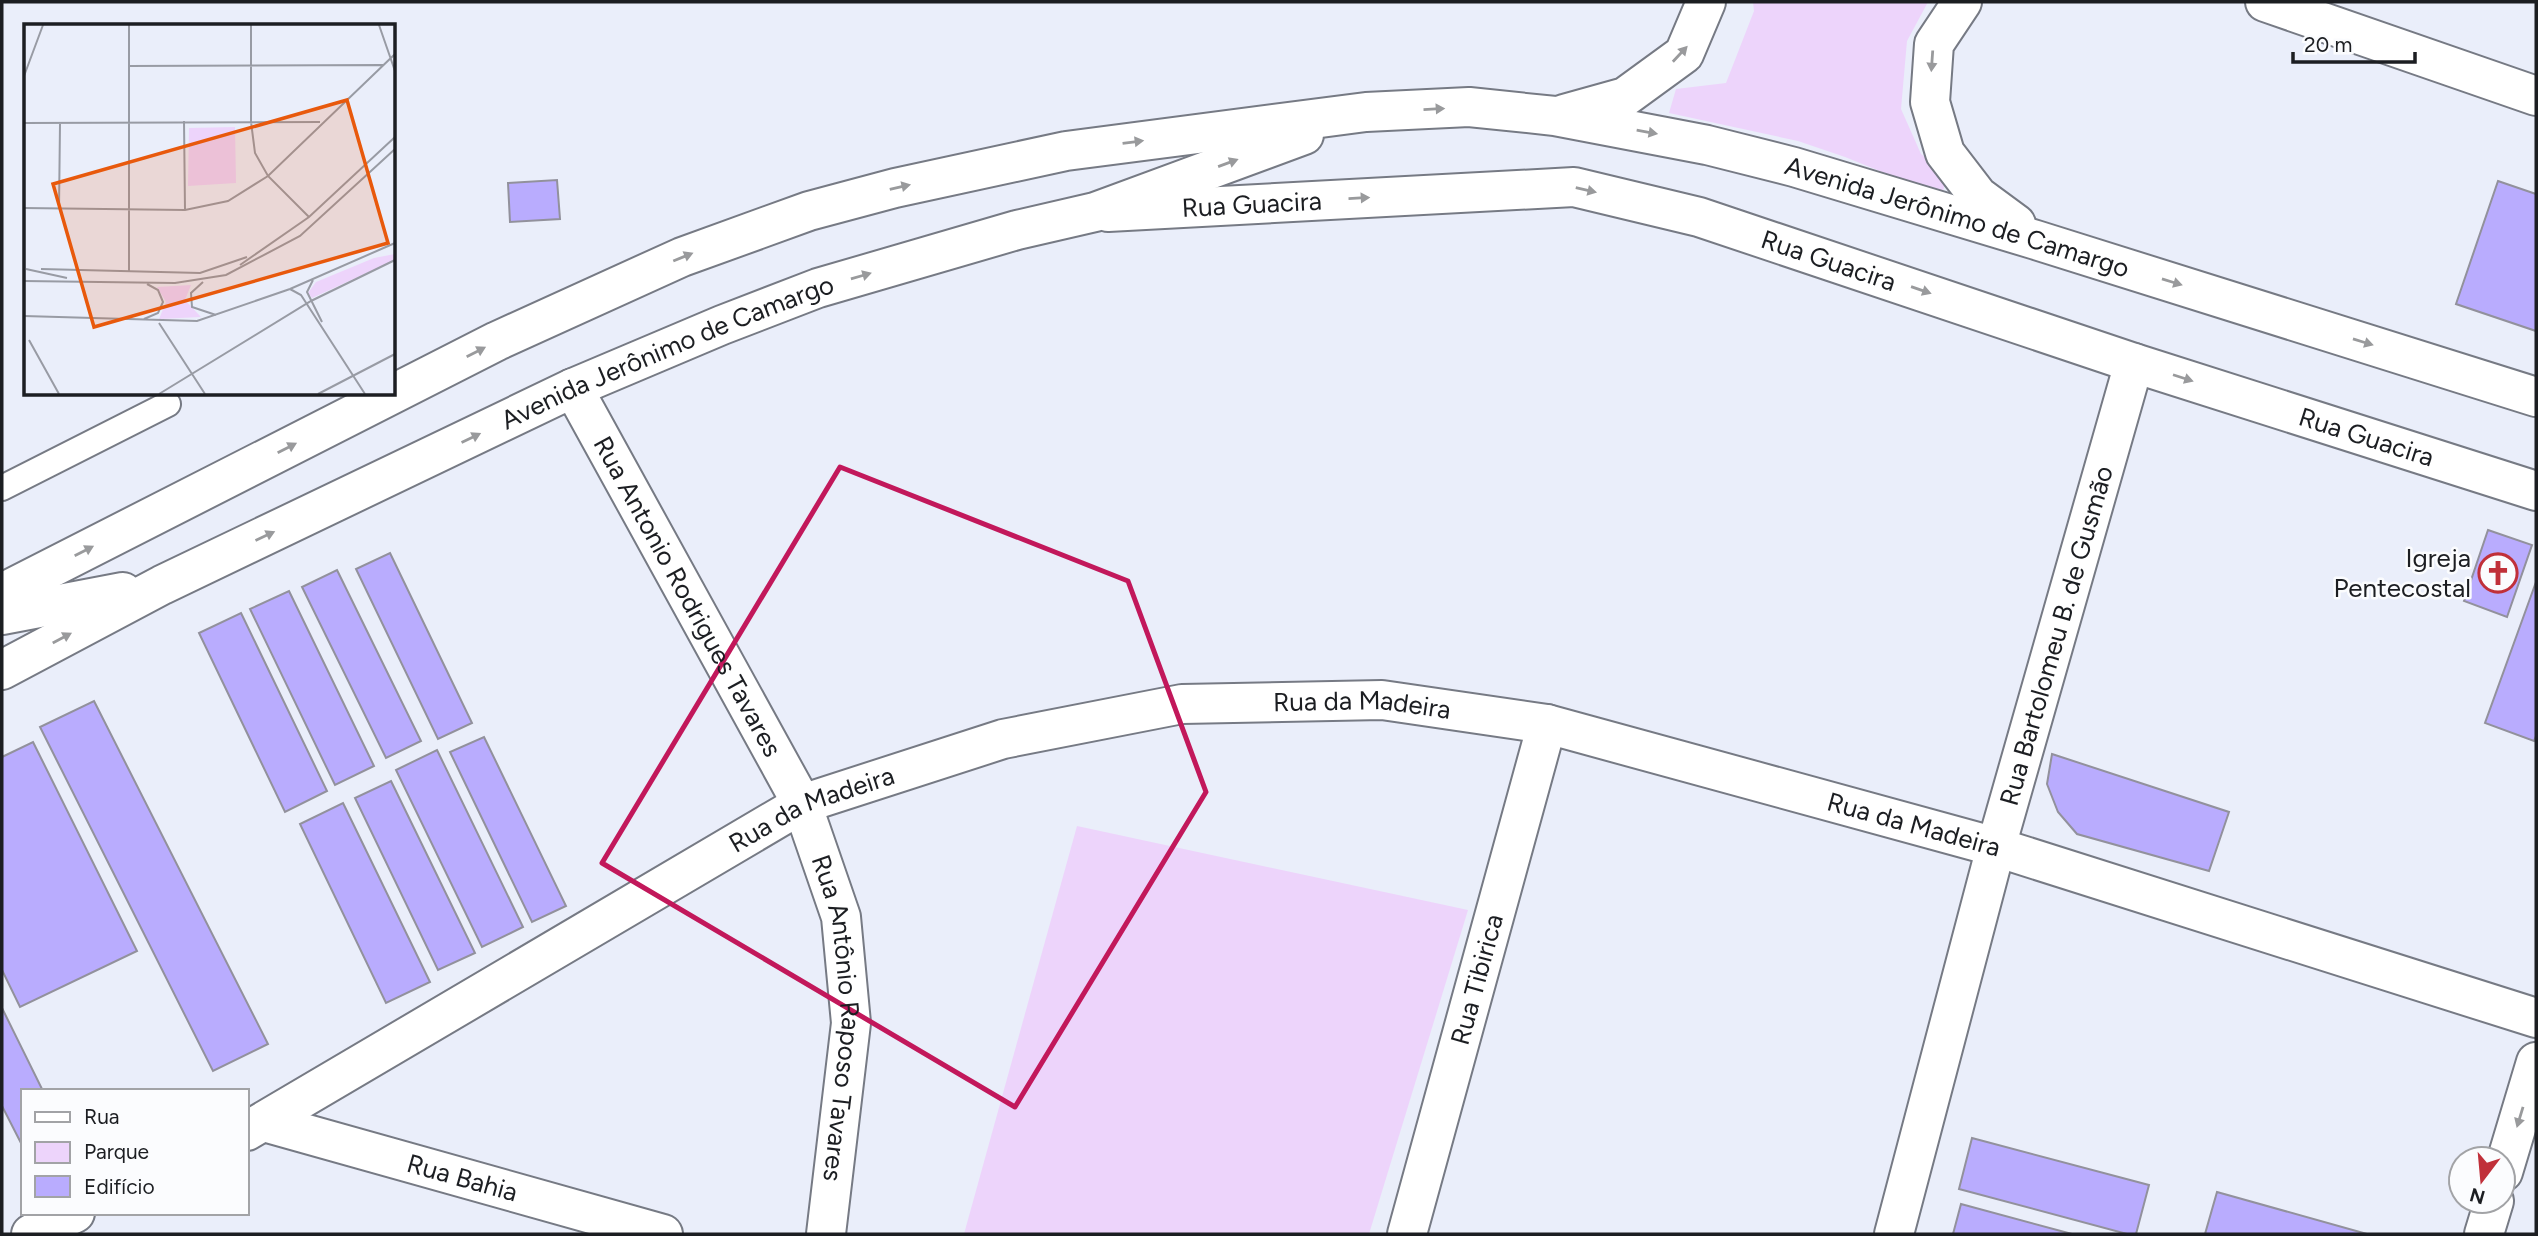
<svg xmlns="http://www.w3.org/2000/svg" width="2538" height="1236" viewBox="0 0 2538 1236" font-family="Figtree,sans-serif">
<rect width="100%" height="100%" fill="#eaeefa"/>
<g fill="#edd4fb">
<path d="M 1753,2 L 1928,2 L 1907,41 L 1901,109 L 1921,154 L 1947,174 L 1942,196 L 1845,157 L 1798,141 L 1669,113 L 1676,89 L 1726,83 L 1754,11 Z"/>
<path d="M 1077,826 L 1468,910 L 1369,1234 L 964,1234 Z"/>
</g>
<g fill="#b9acfe" stroke="#92919c" stroke-width="2">
<path d="M 557,180 L 560,219 L 510,222 L 508,183 Z"/>
<path d="M 2498,181 L 2536,194 L 2536,331 L 2456,304 Z"/>
<path d="M 2488,530 L 2532,545 L 2507,617 L 2464,601 Z"/>
<path d="M 390,553 L 472,723 L 438,739 L 356,569 Z"/>
<path d="M 337,570 L 421,741 L 386,758 L 302,587 Z"/>
<path d="M 2536,582 L 2536,736 L 2534,741 L 2485,723 Z"/>
<path d="M 289,591 L 374,766 L 335,785 L 250,609 Z"/>
<path d="M 241,613 L 327,791 L 285,812 L 199,633 Z"/>
<path d="M 94,701 L 268,1044 L 213,1071 L 40,727 Z"/>
<path d="M 484,737 L 566,906 L 532,922 L 450,752 Z"/>
<path d="M 33,742 L 137,951 L 20,1007 L 2,970 L 2,757 Z"/>
<path d="M 437,750 L 523,927 L 482,947 L 396,770 Z"/>
<path d="M 2052,754 L 2229,812 L 2209,871 L 2077,834 L 2058,812 L 2047,784 Z"/>
<path d="M 391,781 L 475,953 L 438,970 L 355,798 Z"/>
<path d="M 343,803 L 430,982 L 386,1003 L 300,824 Z"/>
<path d="M 2,1008 L 43,1091 L 23,1091 L 23,1147 L 2,1106 Z"/>
<path d="M 1972,1138 L 2149,1185 L 2136,1234 L 2127,1234 L 1959,1189 Z"/>
<path d="M 2217,1192 L 2367,1234 L 2205,1234 Z"/>
<path d="M 1961,1204 L 2072,1234 L 1953,1234 Z"/>
</g>
<g fill="none" stroke-linecap="round" stroke-linejoin="round">
<g stroke="#767a84" stroke-width="28">
<path id="service" d="M 2,488 L 168,404"/>
</g>
<g stroke="#767a84" stroke-width="42">
<g id="minor">
<path id="s1" d="M 1108,212 L 1574,187 L 1699,217 L 2134,363 L 2536,491"/>
<path id="s2" d="M 573,388 L 802,804 L 841,917 L 851,1023 L 826,1234"/>
<path id="s3" d="M 264,1122 L 663,1234"/>
<path id="s4" d="M 247,1131 L 802,804 L 1003,739 L 1182,704 L 1382,700 L 1547,724 L 1996,847 L 2536,1018"/>
<path d="M 2503,1172 L 2536,1062"/>
<path d="M 31,1234 L 75,1213"/>
<path id="s5" d="M 1407,1234 L 1547,724"/>
<path id="s6" d="M 1894,1234 L 1996,847 L 2134,363"/>
<path d="M 2484,1234 L 2494,1201"/>
</g>
</g>
<g stroke="#767a84" stroke-width="42">
<g id="secondary">
<path d="M 1962,2 L 1934,44 L 1930,102 L 1945,153 L 1978,196 L 2016,224"/>
<path d="M 2265,2 L 2536,96"/>
<path d="M 1564,114 L 1625,97 L 1684,54 L 1706,2"/>
<path id="s7" d="M 2,593 L 497,341 L 682,257 L 809,211 L 895,188 L 1066,151 L 1366,112 L 1469,107 L 1555,116 L 1707,145 L 1794,167 L 2036,240 L 2536,397"/>
<path d="M 2,615 L 123,592"/>
<path id="s8" d="M 2,670 L 162,585 L 573,388 L 722,325 L 818,288 L 1017,230 L 1095,212 L 1304,135"/>
</g>
</g>
<use href="#service" stroke="#fff" stroke-width="24"/>
<use href="#minor" stroke="#fff" stroke-width="38"/>
<use href="#secondary" stroke="#fff" stroke-width="38"/>
</g>
<defs><path id="oneway-solid" d="M-6-.8H1V-3.2L6.5 0L1 3.2V.8H-6Z" transform="scale(1.75)"/></defs>
<g fill="#999a9c">
<use href="#oneway-solid" transform="translate(1680 54) rotate(-47)"/>
<use href="#oneway-solid" transform="translate(1932 61) rotate(94)"/>
<use href="#oneway-solid" transform="translate(1434 109) rotate(-3)"/>
<use href="#oneway-solid" transform="translate(1647 132) rotate(10)"/>
<use href="#oneway-solid" transform="translate(1133 142) rotate(-7)"/>
<use href="#oneway-solid" transform="translate(1228 163) rotate(-20)"/>
<use href="#oneway-solid" transform="translate(900 187) rotate(-13)"/>
<use href="#oneway-solid" transform="translate(1586 190) rotate(13)"/>
<use href="#oneway-solid" transform="translate(1359 198) rotate(-3)"/>
<use href="#oneway-solid" transform="translate(683 257) rotate(-22)"/>
<use href="#oneway-solid" transform="translate(861 276) rotate(-16)"/>
<use href="#oneway-solid" transform="translate(2172 282) rotate(17)"/>
<use href="#oneway-solid" transform="translate(1921 290) rotate(19)"/>
<use href="#oneway-solid" transform="translate(2363 342) rotate(17)"/>
<use href="#oneway-solid" transform="translate(476 352) rotate(-27)"/>
<use href="#oneway-solid" transform="translate(2183 378) rotate(18)"/>
<use href="#oneway-solid" transform="translate(471 438) rotate(-26)"/>
<use href="#oneway-solid" transform="translate(287 448) rotate(-27)"/>
<use href="#oneway-solid" transform="translate(265 536) rotate(-25)"/>
<use href="#oneway-solid" transform="translate(84 551) rotate(-27)"/>
<use href="#oneway-solid" transform="translate(62 638) rotate(-28)"/>
<use href="#oneway-solid" transform="translate(2520 1117) rotate(107)"/>
</g>
<path fill="none" stroke="#c2185b" stroke-width="5" stroke-linejoin="round" d="M 840,467 L 1128,581 L 1206,792 L 1015,1107 L 602,863 Z"/>
<defs>
<g id="church-ring" transform="scale(2.0125)"><circle r="9.5" fill="#fbfcfe" stroke="#c0303a" stroke-width="1.5"/><path d="M-1.2-6h2.4v3.5h3.3v2.4h-3.3V6h-2.4V-.1h-3.3v-2.4h3.3Z" fill="#c0303a"/></g>
</defs>
<g fill-rule="evenodd">
<use href="#church-ring" x="2498" y="573"/>
</g>
<g text-anchor="middle" stroke-width="5" stroke-linejoin="round" paint-order="stroke">
<g font-size="26" fill="#1c1e22" stroke="#fbfcfe">
<text dy="9" stroke="none"><textPath href="#s1" startOffset="144">Rua Guacira</textPath></text>
<text dy="9" stroke="none"><textPath href="#s7" startOffset="2065">Avenida Jerônimo de Camargo</textPath></text>
<text dy="9" stroke="none"><textPath href="#s1" startOffset="732">Rua Guacira</textPath></text>
<text dy="9" stroke="none"><textPath href="#s8" startOffset="738">Avenida Jerônimo de Camargo</textPath></text>
<text dy="9" stroke="none"><textPath href="#s1" startOffset="1298">Rua Guacira</textPath></text>
<text dy="9" stroke="none"><textPath href="#s2" startOffset="238">Rua Antonio Rodrigues Tavares</textPath></text>
<text dy="9" stroke="none"><textPath href="#s6" startOffset="620">Rua Bartolomeu B. de Gusmão</textPath></text>
<text dy="9" stroke="none"><textPath href="#s4" startOffset="1218">Rua da Madeira</textPath></text>
<text dy="9" stroke="none"><textPath href="#s4" startOffset="651">Rua da Madeira</textPath></text>
<text dy="9" stroke="none"><textPath href="#s4" startOffset="1785">Rua da Madeira</textPath></text>
<text dy="9" stroke="none"><textPath href="#s5" startOffset="264">Rua Tibirica</textPath></text>
<text dy="9" stroke="none"><textPath href="#s2" startOffset="695">Rua Antônio Raposo Tavares</textPath></text>
<text dy="9" stroke="none"><textPath href="#s3" startOffset="206">Rua Bahia</textPath></text>
</g>
<g font-size="26" fill="#1c1e22" stroke="#fbfcfe" text-anchor="end">
<text x="2471" y="567">Igreja<tspan x="2471" dy="30">Pentecostal</tspan></text>
</g>
</g>
<g transform="translate(24 24)">
<rect width="371" height="371" fill="#eaeefa"/>
<path d="M 211,103 L 212,159 L 164,162 L 165,104 ZM 371,230 L 371,236 L 288,274 L 284,269 L 292,258 L 350,234 ZM 167,261 L 161,276 L 177,293 L 135,295 L 142,278 L 133,263 Z" fill="#edd4fb"/>
<path fill="none" stroke="#989ba4" stroke-width="2" d="M 105,1 L 105,248M 227,1 L 227,98 L 231,129 L 244,152 L 285,193M 355,1 L 371,47M 105,42 L 359,41M 0,52 L 19,1M 160,97 L 161,186M 0,99 L 296,98M 0,184 L 161,186 L 204,177 L 244,152 L 371,30M 35,185 L 36,100M 216,241 L 285,193 L 371,113M 2,245 L 43,254M 17,245 L 176,249 L 223,233M 289,256 L 283,268 L 298,298M 0,257 L 151,259 L 202,251 L 276,212 L 371,125M 179,258 L 167,269 L 168,283 L 192,291M 266,265 L 277,271 L 341,370M 0,292 L 173,297 L 266,265 L 371,219M 120,295 L 134,289 L 139,278 L 134,266 L 123,260M 135,299 L 181,370M 5,316 L 35,370M 135,370 L 287,277 L 371,236M 294,370 L 371,330"/>
<path fill="#e8590c" fill-opacity="0.15" stroke="#e8590c" stroke-width="3.5" d="M 323,76 L 364,219 L 70,303 L 29,160 Z"/>
<rect width="371" height="371" fill="none" stroke="#1c1e22" stroke-width="3.5"/>
</g>
<rect width="2538" height="1236" fill="none" stroke="#1c1e22" stroke-width="7"/>
<rect x="21" y="1089" width="228" height="126" fill="#fbfcfe" stroke="#a2a3a6" stroke-width="2"/>
<rect x="35" y="1112" width="35" height="10" fill="#ffffff" stroke="#a2a3a6" stroke-width="2"/>
<text x="84" y="1124" font-size="21" fill="#1c1e22">Rua</text>
<rect x="35" y="1142" width="35" height="21" fill="#edd4fb" stroke="#a2a3a6" stroke-width="2"/>
<text x="84" y="1159" font-size="21" fill="#1c1e22">Parque</text>
<rect x="35" y="1176" width="35" height="21" fill="#b9acfe" stroke="#a2a3a6" stroke-width="2"/>
<text x="84" y="1194" font-size="21" fill="#1c1e22">Edifício</text>
<g transform="translate(2482 1180) rotate(196)"><circle r="33" fill="#fbfcfe" stroke="#a2a3a6" stroke-width="2"/>
<path d="M0-5L12 26L0 18L-12 26Z" fill="#c0303a"/>
<text y="-10" font-size="19" font-weight="bold" text-anchor="middle" fill="#1c1e22">N</text>
</g>
<path d="M2293 52v10h122v-10" fill="none" stroke="#1c1e22" stroke-width="3.5"/>
<text x="2304" y="52" font-size="21" fill="#1c1e22" stroke="#fbfcfe" stroke-width="5" paint-order="stroke">20 m</text>
</svg>
